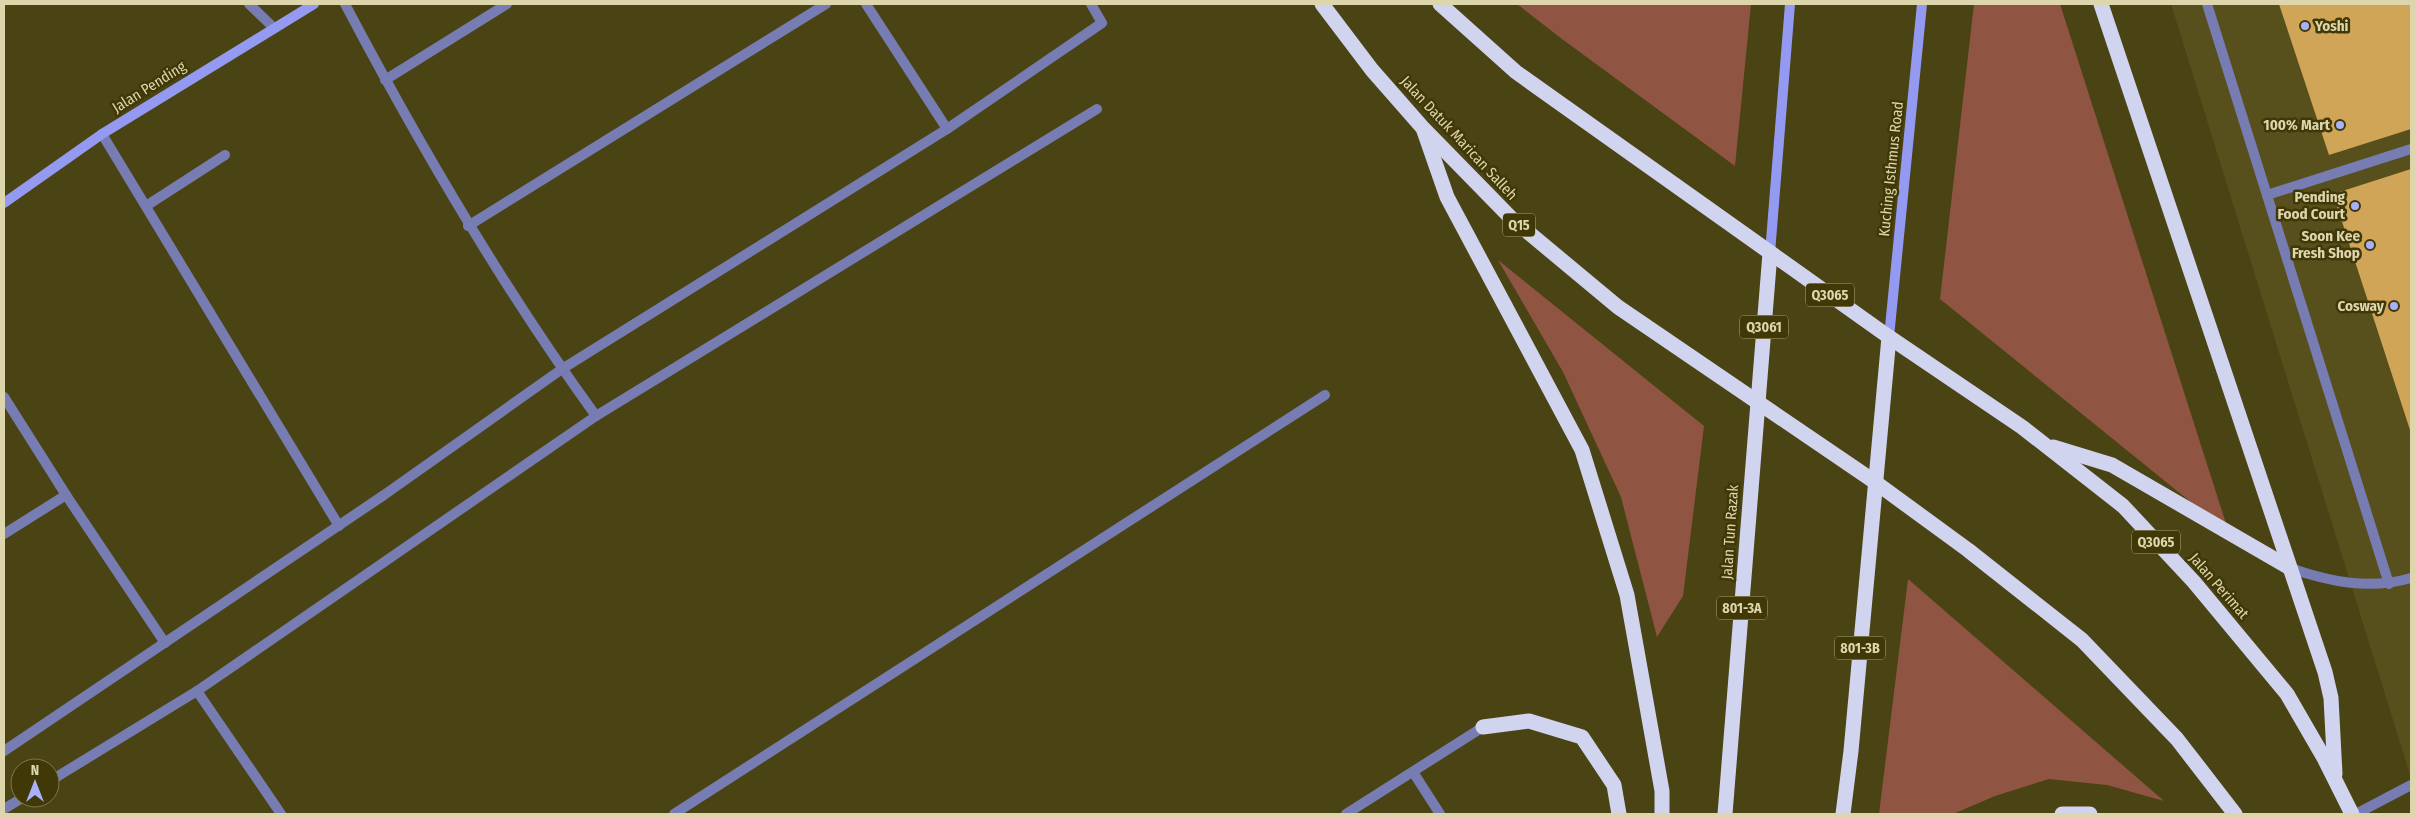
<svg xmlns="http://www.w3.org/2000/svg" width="2415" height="818" viewBox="0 0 2415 818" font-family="'Fira Sans Condensed',sans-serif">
<rect width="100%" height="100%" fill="#4a4314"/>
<path fill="#58501c" d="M 2171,4 L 2411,4 L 2411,778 Z"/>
<g fill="#8f5542">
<path d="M 1517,4 L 1751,4 L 1735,166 L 1562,39 Z"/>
<path d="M 1974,4 L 2060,4 L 2229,533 L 1940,299 Z"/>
<path d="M 1498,260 L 1704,426 L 1683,596 L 1657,637 L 1621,497 L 1563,372 Z"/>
<path d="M 1908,579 L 2164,801 L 2107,785 L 2049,779 L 1995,796 L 1953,814 L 1879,814 Z"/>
</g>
<g fill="#d1a558">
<path d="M 2279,4 L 2411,4 L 2411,129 L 2329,155 Z"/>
<path d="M 2411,169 L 2411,433 L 2333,194 Z"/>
</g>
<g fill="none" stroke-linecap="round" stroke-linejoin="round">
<g stroke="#777cb3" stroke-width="10">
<path d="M 249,4 L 274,28"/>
<path d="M 345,4 C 420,146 501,285 596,416"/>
<path d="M 866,4 L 947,129"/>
<path d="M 2207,4 L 2389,584"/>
<path d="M 385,80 L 507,4"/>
<path d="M 102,134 L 339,526"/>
<path d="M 2267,195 L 2411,149"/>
<path d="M 146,206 L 225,155"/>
<path d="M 468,226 L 826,4"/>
<path d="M 4,397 L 66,495 L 165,643"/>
<path d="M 4,534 L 66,495"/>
<path d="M 2290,568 C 2330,582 2370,590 2411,578"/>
<path d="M 4,751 L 384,495 L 562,369 L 947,129 L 1102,23 L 1091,4"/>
<path d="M 1413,772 L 1440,814"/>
<path d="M 2356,814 L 2411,785"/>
</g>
<g stroke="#777cb3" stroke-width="10">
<path d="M 197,691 L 281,814"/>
<path d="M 50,781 L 197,691 L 596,416 L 1097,109"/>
<path d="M 4,809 L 22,798"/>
<path d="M 674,814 L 1325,395"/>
<path d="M 1346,814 L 1483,727"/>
</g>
<g stroke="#949af1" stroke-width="10">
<path d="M 4,203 L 102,134 L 314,4"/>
<path d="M 1770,253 L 1790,4"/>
<path d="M 1889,337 L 1922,4"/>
</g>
<g stroke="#d1d4ef" stroke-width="15">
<path d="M 1322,4 L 1372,70 L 1422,127 L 1511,218 L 1618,307 L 1875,482 L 1968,550 L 2082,640 L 2177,739 L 2235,814"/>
<path d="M 1440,4 L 1516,72 L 1889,337 L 2022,427 L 2123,506 L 2194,582 L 2287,694 L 2324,758 L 2352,814"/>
<path d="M 2101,4 L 2325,672 L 2331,698 L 2335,774"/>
<path d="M 1424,131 L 1447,197 L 1582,450 L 1627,595 L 1662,791 L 1662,814"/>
<path d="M 2053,447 L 2112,465 L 2290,568"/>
<path d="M 1483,727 L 1529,721 L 1582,737 L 1614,785 L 1619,814"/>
<path d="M 1725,814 L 1770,253"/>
<path d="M 1843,814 L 1851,751 L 1889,337"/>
<path d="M 2062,814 L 2090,814"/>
</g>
</g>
<g fill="#a9b0fc" stroke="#403807" stroke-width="2">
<circle cx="2305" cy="26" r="5"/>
<circle cx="2340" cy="125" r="5"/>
<circle cx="2355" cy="206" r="5"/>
<circle cx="2370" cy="245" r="5"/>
<circle cx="2394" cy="306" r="5"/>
</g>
<g text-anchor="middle" stroke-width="5" stroke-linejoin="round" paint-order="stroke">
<g fill="#403807" stroke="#aea77b" stroke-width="1">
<rect x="1503" y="213.5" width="32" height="23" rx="4"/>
<rect x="1806" y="283.5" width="48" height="23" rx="4"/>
<rect x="1740" y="315.5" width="48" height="23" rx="4"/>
<rect x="2132" y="530.5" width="48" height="23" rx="4"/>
<rect x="1717" y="596.5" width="50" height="23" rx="4"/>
<rect x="1835" y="636.5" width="50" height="23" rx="4"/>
</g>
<g font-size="14" font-weight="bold" fill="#ddd6ad">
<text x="1519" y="230">Q15</text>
<text x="1830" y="300">Q3065</text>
<text x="1764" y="332">Q3061</text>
<text x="2156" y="547">Q3065</text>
<text x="1742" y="613">801-3A</text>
<text x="1860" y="653">801-3B</text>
</g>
<g font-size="15" font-weight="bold" fill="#ddd6ad" stroke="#403807" text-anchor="end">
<text x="2315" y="31" text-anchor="start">Yoshi</text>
<text x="2330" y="130">100% Mart</text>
<text x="2345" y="202">Pending<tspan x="2345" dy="17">Food Court</tspan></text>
<text x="2360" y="241">Soon Kee<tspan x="2360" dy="17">Fresh Shop</tspan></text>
<text x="2384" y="311">Cosway</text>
</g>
<g font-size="15" fill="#ddd6ad" stroke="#403807">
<text transform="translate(149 87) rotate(-32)" y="5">Jalan Pending</text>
<text transform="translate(1459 138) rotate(47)" y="5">Jalan Datuk Marican Salleh</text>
<text transform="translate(1891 169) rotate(-84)" y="5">Kuching Isthmus Road</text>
<text transform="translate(1730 532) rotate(-86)" y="5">Jalan Tun Razak</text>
<text transform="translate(2219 586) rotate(49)" y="5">Jalan Perimat</text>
</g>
</g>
<rect width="2415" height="818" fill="none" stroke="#ddd6ad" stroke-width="10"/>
<g transform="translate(35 783)"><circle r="24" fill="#403807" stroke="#7f7749"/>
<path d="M0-4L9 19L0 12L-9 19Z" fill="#a9b0fc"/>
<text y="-8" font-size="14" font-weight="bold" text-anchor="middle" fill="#ddd6ad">N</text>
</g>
</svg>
